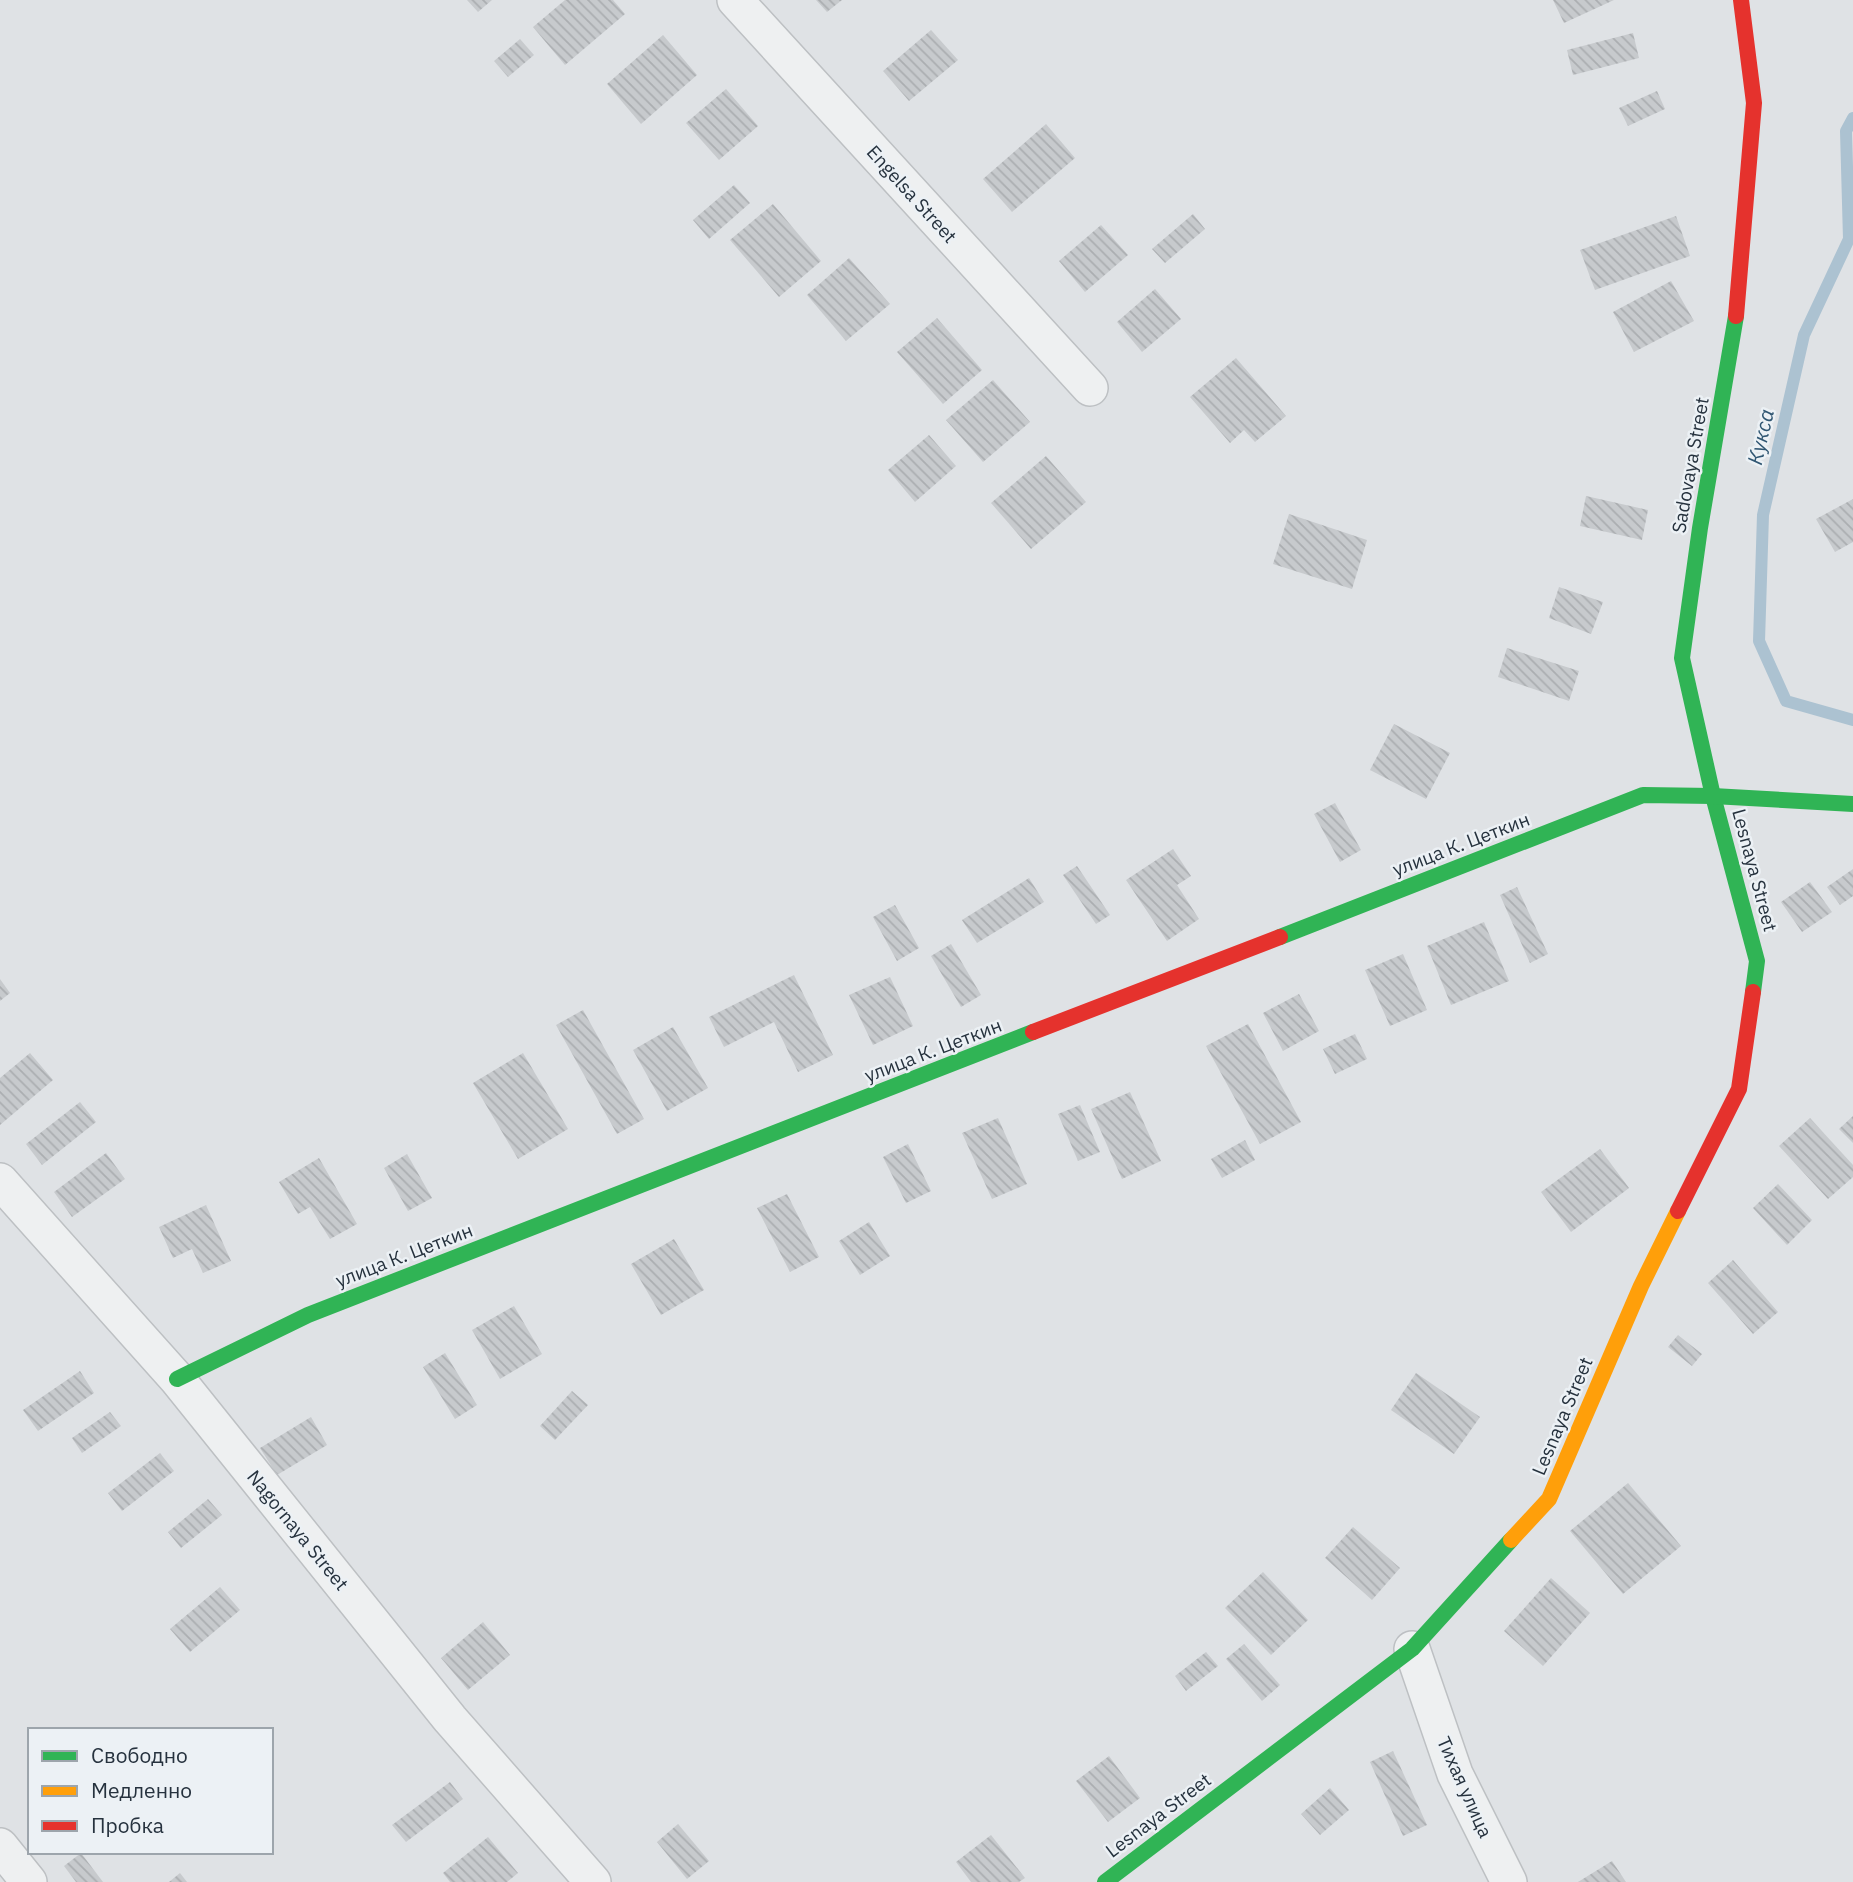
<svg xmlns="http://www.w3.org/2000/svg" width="1853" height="1882" viewBox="0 0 1853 1882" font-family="'IBM Plex Sans',sans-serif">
<defs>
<pattern id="building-back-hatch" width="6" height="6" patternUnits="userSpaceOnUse" patternTransform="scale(1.75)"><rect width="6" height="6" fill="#c7cacd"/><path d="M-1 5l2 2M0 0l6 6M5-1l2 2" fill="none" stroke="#abaeb1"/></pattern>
</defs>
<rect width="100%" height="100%" fill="#dfe2e5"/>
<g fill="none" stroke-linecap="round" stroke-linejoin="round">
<path stroke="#acc2d1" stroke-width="12" d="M 1853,118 L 1846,131 L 1849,239 L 1804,335 L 1763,515 L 1759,641 L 1786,701 L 1853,720"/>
</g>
<g fill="url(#building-back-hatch)">
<path d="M 467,0 L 492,0 L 478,12 Z"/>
<path d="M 565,0 L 613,0 L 625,14 L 565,65 L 533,27 Z"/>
<path d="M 816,0 L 842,0 L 827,12 Z"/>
<path d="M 1553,0 L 1614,0 L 1564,23 Z"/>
<path d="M 931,30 L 958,60 L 909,101 L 883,71 Z"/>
<path d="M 1633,33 L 1639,58 L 1573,75 L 1567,50 Z"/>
<path d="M 663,35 L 697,75 L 641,124 L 607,84 Z"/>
<path d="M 520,39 L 534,55 L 508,77 L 494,61 Z"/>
<path d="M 726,89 L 758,126 L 719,160 L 686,123 Z"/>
<path d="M 1657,91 L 1665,109 L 1628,126 L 1619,108 Z"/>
<path d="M 1046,124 L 1075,158 L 1012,212 L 983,179 Z"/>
<path d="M 734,185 L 750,203 L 709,239 L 693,220 Z"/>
<path d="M 773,204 L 821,261 L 779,297 L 730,240 Z"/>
<path d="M 1193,214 L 1205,229 L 1165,263 L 1152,249 Z"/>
<path d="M 1676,216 L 1690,256 L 1595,290 L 1580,250 Z"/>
<path d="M 1101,225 L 1128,255 L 1085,292 L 1059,261 Z"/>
<path d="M 849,258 L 890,304 L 846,341 L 807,295 Z"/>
<path d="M 1671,281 L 1694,321 L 1634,352 L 1613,312 Z"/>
<path d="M 1155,289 L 1181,319 L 1142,352 L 1117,322 Z"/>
<path d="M 937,318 L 982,370 L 943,404 L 897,352 Z"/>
<path d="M 1236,358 L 1286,416 L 1255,442 L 1244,430 L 1230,443 L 1190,397 Z"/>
<path d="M 993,380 L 1030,422 L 983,462 L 946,420 Z"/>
<path d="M 929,435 L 956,466 L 915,502 L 888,470 Z"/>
<path d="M 1046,456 L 1086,502 L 1031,549 L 991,503 Z"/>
<path d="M 1586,496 L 1648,510 L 1642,540 L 1580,526 Z"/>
<path d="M 1853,499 L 1853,542 L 1835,552 L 1816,519 Z"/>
<path d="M 1289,514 L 1367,540 L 1352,589 L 1273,564 Z"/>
<path d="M 1559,587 L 1603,602 L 1591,634 L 1549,618 Z"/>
<path d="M 1507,648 L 1579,671 L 1569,701 L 1498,677 Z"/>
<path d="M 1394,724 L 1450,753 L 1426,799 L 1370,770 Z"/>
<path d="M 1335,803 L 1361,850 L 1340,862 L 1314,814 Z"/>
<path d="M 1173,849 L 1191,876 L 1177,885 L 1199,919 L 1167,941 L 1126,880 Z"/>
<path d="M 1077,866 L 1110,915 L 1096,924 L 1063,875 Z"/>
<path d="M 1853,869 L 1853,896 L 1840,905 L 1827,887 Z"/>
<path d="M 1029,878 L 1044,902 L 977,943 L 962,920 Z"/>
<path d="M 1810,882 L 1832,912 L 1802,932 L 1781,902 Z"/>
<path d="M 1517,887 L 1548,954 L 1530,963 L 1500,895 Z"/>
<path d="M 895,905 L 919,948 L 897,961 L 873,917 Z"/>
<path d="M 1484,922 L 1509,981 L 1451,1005 L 1427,946 Z"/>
<path d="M 951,944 L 981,995 L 961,1007 L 931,956 Z"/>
<path d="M 1403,954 L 1427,1010 L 1390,1026 L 1365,970 Z"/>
<path d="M 794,975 L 833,1055 L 798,1072 L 774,1022 L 724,1047 L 709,1017 Z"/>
<path d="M 890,977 L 913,1026 L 873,1045 L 849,995 Z"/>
<path d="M 0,979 L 10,993 L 0,1001 Z"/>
<path d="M 1299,994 L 1319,1031 L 1283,1051 L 1263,1013 Z"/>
<path d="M 583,1010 L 644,1119 L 617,1134 L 556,1025 Z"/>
<path d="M 1248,1024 L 1301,1122 L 1260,1144 L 1206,1046 Z"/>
<path d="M 673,1027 L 708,1088 L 667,1111 L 633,1050 Z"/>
<path d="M 1355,1034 L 1367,1059 L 1335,1074 L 1323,1049 Z"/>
<path d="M 30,1053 L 53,1080 L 0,1125 L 0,1078 Z"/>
<path d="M 523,1053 L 568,1129 L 518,1159 L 473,1083 Z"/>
<path d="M 1130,1092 L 1161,1161 L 1122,1179 L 1091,1109 Z"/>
<path d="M 80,1102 L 96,1122 L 42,1165 L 26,1144 Z"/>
<path d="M 1080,1105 L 1100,1152 L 1078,1161 L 1058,1114 Z"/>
<path d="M 1853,1116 L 1853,1143 L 1839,1129 Z"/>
<path d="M 998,1118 L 1027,1184 L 992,1199 L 962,1133 Z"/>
<path d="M 1810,1118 L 1853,1165 L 1853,1177 L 1828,1199 L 1779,1146 Z"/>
<path d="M 1245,1140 L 1255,1160 L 1222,1178 L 1211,1159 Z"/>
<path d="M 908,1144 L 931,1191 L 906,1203 L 883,1157 Z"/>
<path d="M 1600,1149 L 1629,1188 L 1571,1232 L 1541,1192 Z"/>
<path d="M 106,1153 L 125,1179 L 72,1217 L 54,1192 Z"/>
<path d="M 407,1154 L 432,1198 L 408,1211 L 384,1168 Z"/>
<path d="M 319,1158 L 357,1224 L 330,1239 L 310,1207 L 298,1214 L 279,1182 Z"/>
<path d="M 1778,1184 L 1812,1220 L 1787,1245 L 1753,1208 Z"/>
<path d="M 787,1194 L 819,1257 L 790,1272 L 757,1208 Z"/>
<path d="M 206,1205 L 231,1261 L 203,1273 L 192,1249 L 173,1258 L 159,1227 Z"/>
<path d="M 869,1222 L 890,1256 L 860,1275 L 839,1241 Z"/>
<path d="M 674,1239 L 704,1290 L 661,1315 L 631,1264 Z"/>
<path d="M 1733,1260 L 1778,1312 L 1753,1334 L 1708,1283 Z"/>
<path d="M 514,1306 L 542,1354 L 500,1379 L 472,1330 Z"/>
<path d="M 1678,1335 L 1702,1354 L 1692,1366 L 1668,1347 Z"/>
<path d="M 445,1353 L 477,1405 L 455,1419 L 423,1367 Z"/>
<path d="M 80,1371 L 94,1393 L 38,1431 L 23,1410 Z"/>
<path d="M 1416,1373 L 1480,1417 L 1454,1454 L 1391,1410 Z"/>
<path d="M 572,1391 L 588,1405 L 555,1440 L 540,1426 Z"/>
<path d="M 110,1412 L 121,1426 L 82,1453 L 72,1438 Z"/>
<path d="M 311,1417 L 327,1445 L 277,1475 L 260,1448 Z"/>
<path d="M 160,1453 L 174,1471 L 122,1511 L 108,1493 Z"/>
<path d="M 1628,1483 L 1681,1546 L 1623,1594 L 1570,1531 Z"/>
<path d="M 208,1499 L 222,1515 L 181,1548 L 168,1532 Z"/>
<path d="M 1353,1527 L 1400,1568 L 1372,1600 L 1325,1558 Z"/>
<path d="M 1263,1572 L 1308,1620 L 1271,1655 L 1225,1608 Z"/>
<path d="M 1551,1578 L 1590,1613 L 1543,1666 L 1504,1631 Z"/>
<path d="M 220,1587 L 240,1610 L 190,1652 L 170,1629 Z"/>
<path d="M 483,1622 L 510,1655 L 468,1690 L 441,1658 Z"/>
<path d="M 1244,1644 L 1280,1685 L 1262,1701 L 1226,1659 Z"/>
<path d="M 1206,1652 L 1218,1666 L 1186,1691 L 1175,1676 Z"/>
<path d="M 1393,1751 L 1427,1825 L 1403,1836 L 1370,1762 Z"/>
<path d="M 1109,1756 L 1140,1798 L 1108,1822 L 1076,1781 Z"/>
<path d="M 450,1782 L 463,1799 L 406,1842 L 392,1825 Z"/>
<path d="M 1330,1788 L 1349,1810 L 1320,1835 L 1301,1814 Z"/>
<path d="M 678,1824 L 709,1861 L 687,1879 L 657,1842 Z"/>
<path d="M 991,1835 L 1025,1878 L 1019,1882 L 971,1882 L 956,1862 Z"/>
<path d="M 488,1837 L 518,1873 L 507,1882 L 450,1882 L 443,1873 Z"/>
<path d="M 81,1853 L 103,1882 L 76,1882 L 64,1866 Z"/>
<path d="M 1612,1861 L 1626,1882 L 1578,1882 Z"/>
<path d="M 180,1873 L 187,1882 L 169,1882 Z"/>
</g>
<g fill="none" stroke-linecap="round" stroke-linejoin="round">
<g stroke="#bdc0c3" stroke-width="38">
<g id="street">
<path d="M 735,0 L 1090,388"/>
<path d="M 0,1181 L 177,1379 L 450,1719 L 593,1882"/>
<path d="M 1412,1649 L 1455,1774 L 1509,1882"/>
<path d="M 0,1846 L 29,1882"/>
</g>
</g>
<use href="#street" stroke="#eef0f1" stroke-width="35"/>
<g stroke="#30b455" stroke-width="16">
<path d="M 1736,316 L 1700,528 L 1682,658 L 1713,796 L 1757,961 L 1753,992"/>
<path d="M 1280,937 L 1643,795 L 1713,796 L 1853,804"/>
<path d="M 177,1379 L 308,1315 L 1033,1032"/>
<path d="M 1105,1882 L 1412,1649 L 1511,1540"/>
</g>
<path stroke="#ff9f0a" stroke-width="16" d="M 1511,1540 L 1549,1499 L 1641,1286 L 1678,1211"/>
<g stroke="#e5322d" stroke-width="16">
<path d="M 1736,316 L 1754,103 L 1741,0"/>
<path d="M 1033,1032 L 1280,937"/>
<path d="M 1678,1211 L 1739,1089 L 1753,992"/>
</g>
</g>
<g text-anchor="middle" stroke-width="5" stroke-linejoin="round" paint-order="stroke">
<g font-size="19" fill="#26323e" stroke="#ecf1f5">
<text transform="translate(912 194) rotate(48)" y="7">Engelsa Street</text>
<text transform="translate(1690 465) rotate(-80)" y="7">Sadovaya Street</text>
<text transform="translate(1461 844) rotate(-21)" y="7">улица К. Цеткин</text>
<text transform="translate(1755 870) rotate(75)" y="7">Lesnaya Street</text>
<text transform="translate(933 1050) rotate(-21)" y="7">улица К. Цеткин</text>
<text transform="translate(404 1255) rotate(-21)" y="7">улица К. Цеткин</text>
<text transform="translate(1562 1416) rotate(-67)" y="7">Lesnaya Street</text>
<text transform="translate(298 1530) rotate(51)" y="7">Nagornaya Street</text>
<text transform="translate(1465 1787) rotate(66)" y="7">Тихая улица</text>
<text transform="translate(1158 1815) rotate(-37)" y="7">Lesnaya Street</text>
</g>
<g font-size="21" font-style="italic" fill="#305672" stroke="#ecf1f5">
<text transform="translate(1761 437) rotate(-77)" y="7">Кукса</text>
</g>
</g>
<rect x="28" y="1728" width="245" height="126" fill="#ecf1f5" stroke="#9da5ac" stroke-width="2"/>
<rect x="42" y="1751" width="35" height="10" fill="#30b455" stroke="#9da5ac" stroke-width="2"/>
<text x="91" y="1763" font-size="21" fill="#26323e">Свободно</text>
<rect x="42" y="1786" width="35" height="10" fill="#ff9f0a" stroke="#9da5ac" stroke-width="2"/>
<text x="91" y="1798" font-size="21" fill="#26323e">Медленно</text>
<rect x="42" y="1821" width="35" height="10" fill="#e5322d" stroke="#9da5ac" stroke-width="2"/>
<text x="91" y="1833" font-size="21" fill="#26323e">Пробка</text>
</svg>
